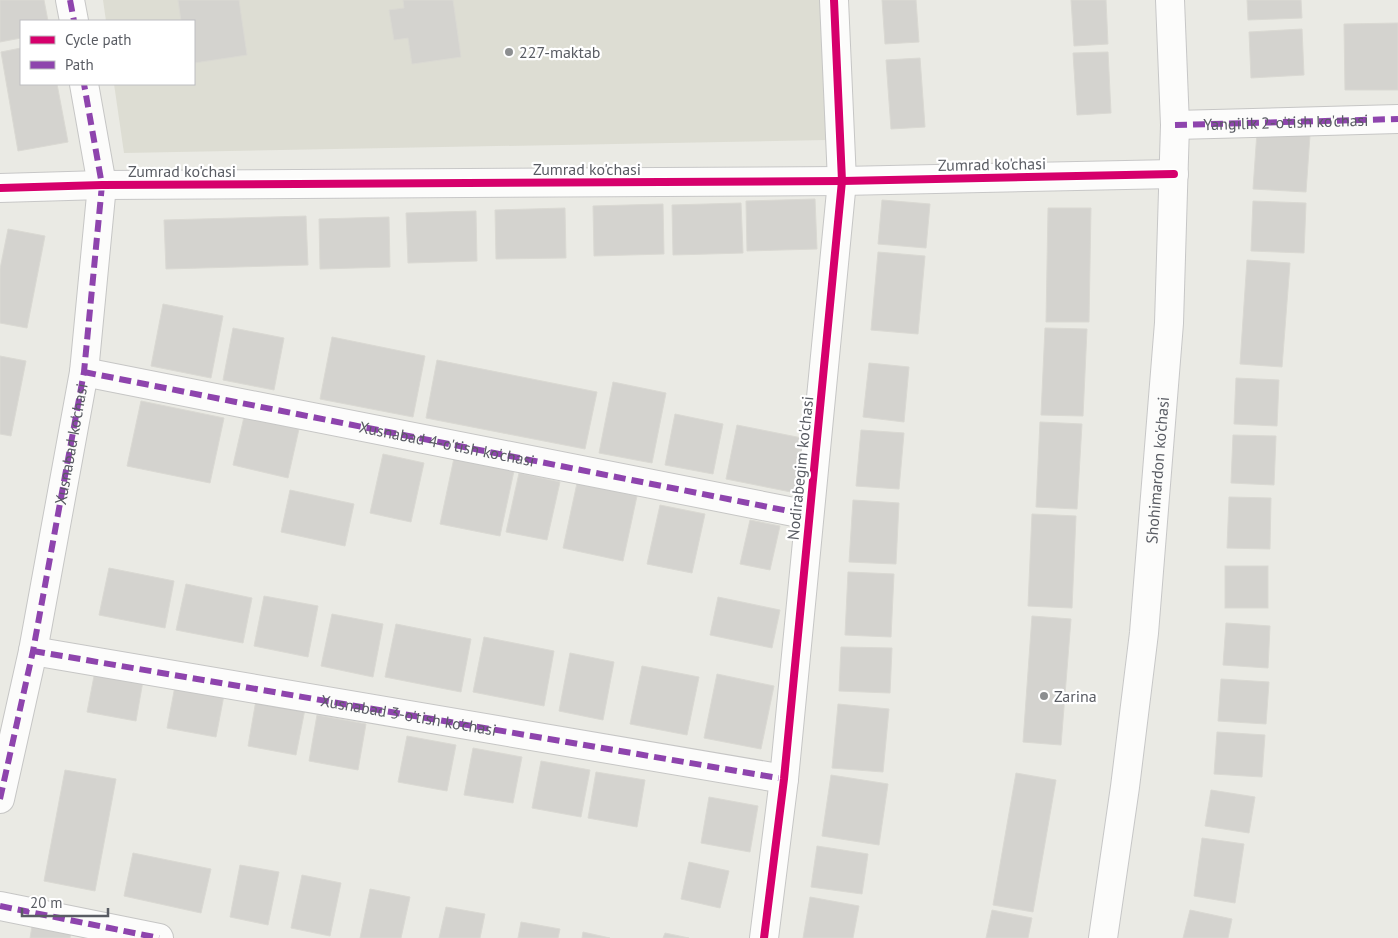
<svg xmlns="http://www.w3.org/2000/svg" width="1398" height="938" viewBox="0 0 1398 938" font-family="'PT Sans',sans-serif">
<rect width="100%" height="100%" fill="#eaeae4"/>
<path fill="#ddddd3" d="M 103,0 L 821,0 L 827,140 L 124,153 L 114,84 L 194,84 L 194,21 L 106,21 Z"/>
<g fill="#d4d3cf" stroke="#dad9d3">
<path d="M 0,0 L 44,0 L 48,21 L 21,21 L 21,38 L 0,42 Z"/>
<path d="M 178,0 L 239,0 L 247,55 L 194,63 L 194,21 L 181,21 Z"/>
<path d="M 403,0 L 453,0 L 461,57 L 412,64 L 408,38 L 394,40 L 389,10 L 404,8 Z"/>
<path d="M 882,0 L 916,0 L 919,42 L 885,44 Z"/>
<path d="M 1071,0 L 1106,0 L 1108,44 L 1074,46 Z"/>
<path d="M 1247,0 L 1301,0 L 1302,18 L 1248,20 Z"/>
<path d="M 1398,23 L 1398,90 L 1345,90 L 1344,24 Z"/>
<path d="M 1302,29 L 1304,75 L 1251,78 L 1249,32 Z"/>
<path d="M 21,48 L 21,84 L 57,84 L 68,142 L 18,151 L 1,52 Z"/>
<path d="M 1108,52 L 1111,113 L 1077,115 L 1073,53 Z"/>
<path d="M 920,58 L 925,127 L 891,129 L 886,60 Z"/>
<path d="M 1257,132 L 1310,135 L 1306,192 L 1253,189 Z"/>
<path d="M 815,199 L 817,249 L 747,251 L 746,201 Z"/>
<path d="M 882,200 L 930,204 L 926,248 L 878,244 Z"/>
<path d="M 1253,201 L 1306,203 L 1304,253 L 1251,251 Z"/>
<path d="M 741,203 L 743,253 L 673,255 L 672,205 Z"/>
<path d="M 663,204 L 664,254 L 594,256 L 593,206 Z"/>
<path d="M 565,208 L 566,258 L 496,259 L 495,210 Z"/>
<path d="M 1048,208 L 1091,208 L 1089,322 L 1046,322 Z"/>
<path d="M 476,211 L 477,261 L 408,263 L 406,213 Z"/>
<path d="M 306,216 L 308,265 L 166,269 L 164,220 Z"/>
<path d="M 389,217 L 390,267 L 320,269 L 319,219 Z"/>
<path d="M 8,229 L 45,236 L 27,328 L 0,323 L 0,269 Z"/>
<path d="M 878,252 L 925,256 L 918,334 L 871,330 Z"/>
<path d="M 1247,260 L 1290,263 L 1282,367 L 1240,364 Z"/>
<path d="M 163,304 L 223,316 L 211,378 L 151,366 Z"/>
<path d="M 233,328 L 284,338 L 274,390 L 223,380 Z"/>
<path d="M 1045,328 L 1087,329 L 1083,416 L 1041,415 Z"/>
<path d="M 332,337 L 425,356 L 413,417 L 320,399 Z"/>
<path d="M 0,356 L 26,361 L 11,436 L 0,434 Z"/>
<path d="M 437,360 L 597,392 L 585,449 L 426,418 Z"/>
<path d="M 869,363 L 909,367 L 904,422 L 863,417 Z"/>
<path d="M 1236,378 L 1279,380 L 1277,426 L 1234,424 Z"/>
<path d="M 613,382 L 666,393 L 652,463 L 599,453 Z"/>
<path d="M 141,401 L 224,418 L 210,483 L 127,466 Z"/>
<path d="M 675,414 L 723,424 L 713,474 L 665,465 Z"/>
<path d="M 244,417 L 299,429 L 288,478 L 233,465 Z"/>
<path d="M 1040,422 L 1082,424 L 1077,509 L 1036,507 Z"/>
<path d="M 737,425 L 807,439 L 796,493 L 726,479 Z"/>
<path d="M 861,430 L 904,433 L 899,489 L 856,486 Z"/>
<path d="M 1233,435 L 1276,436 L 1274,485 L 1231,483 Z"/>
<path d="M 383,454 L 424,463 L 411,522 L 370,513 Z"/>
<path d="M 454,458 L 514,471 L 500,536 L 440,524 Z"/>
<path d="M 519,473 L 560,482 L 547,540 L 506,532 Z"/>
<path d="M 577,483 L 637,496 L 623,561 L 563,548 Z"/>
<path d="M 290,490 L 354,504 L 345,546 L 281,532 Z"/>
<path d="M 1229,497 L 1271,498 L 1270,549 L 1227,548 Z"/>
<path d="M 853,500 L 899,503 L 896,564 L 849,562 Z"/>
<path d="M 660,505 L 705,514 L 692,573 L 647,564 Z"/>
<path d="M 1032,514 L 1076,516 L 1072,608 L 1028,606 Z"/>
<path d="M 750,520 L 780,526 L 770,570 L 740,564 Z"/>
<rect x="1225" y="566" width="43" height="42"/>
<path d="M 109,568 L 174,581 L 165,628 L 99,615 Z"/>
<path d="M 848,572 L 894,574 L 891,637 L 845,635 Z"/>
<path d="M 186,584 L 252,598 L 243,643 L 176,630 Z"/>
<path d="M 264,596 L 318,606 L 308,657 L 254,646 Z"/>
<path d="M 718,597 L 780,610 L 772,648 L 710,635 Z"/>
<path d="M 332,614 L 383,624 L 373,677 L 321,666 Z"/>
<path d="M 1032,616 L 1071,619 L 1061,745 L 1023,742 Z"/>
<path d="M 1226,623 L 1270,626 L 1268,668 L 1223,665 Z"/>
<path d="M 396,624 L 471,639 L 461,692 L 385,677 Z"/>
<path d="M 484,637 L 554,651 L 544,706 L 473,692 Z"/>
<path d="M 841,647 L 892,648 L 890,693 L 839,691 Z"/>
<path d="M 570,653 L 614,662 L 603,720 L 559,711 Z"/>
<path d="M 96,666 L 144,675 L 136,721 L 87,712 Z"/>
<path d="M 642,666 L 699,677 L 687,735 L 630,724 Z"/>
<path d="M 717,674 L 774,686 L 761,749 L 704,738 Z"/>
<path d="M 1221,679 L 1269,682 L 1266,724 L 1218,721 Z"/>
<path d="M 176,681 L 225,690 L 216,737 L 167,728 Z"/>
<path d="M 256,700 L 305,709 L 296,755 L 248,746 Z"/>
<path d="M 838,704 L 889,709 L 883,772 L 832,768 Z"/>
<path d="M 317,715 L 366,724 L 358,770 L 309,761 Z"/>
<path d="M 1217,732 L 1265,735 L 1262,777 L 1214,774 Z"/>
<path d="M 407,736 L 456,745 L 447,791 L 398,782 Z"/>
<path d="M 473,748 L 522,757 L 513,803 L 464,795 Z"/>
<path d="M 541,761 L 590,770 L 581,817 L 532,808 Z"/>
<path d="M 65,770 L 116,779 L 95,891 L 44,881 Z"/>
<path d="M 596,772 L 645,780 L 637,827 L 588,818 Z"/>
<path d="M 1016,773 L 1056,780 L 1033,912 L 993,905 Z"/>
<path d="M 831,775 L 888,784 L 879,845 L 822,836 Z"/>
<path d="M 1211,790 L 1255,797 L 1249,833 L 1205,826 Z"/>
<path d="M 709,797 L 758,806 L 750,852 L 701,843 Z"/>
<path d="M 1202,838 L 1244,844 L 1235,903 L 1194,896 Z"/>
<path d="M 817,846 L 868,854 L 862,894 L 811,887 Z"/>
<path d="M 133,853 L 211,869 L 201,913 L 124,896 Z"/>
<path d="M 689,862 L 729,871 L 720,908 L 681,899 Z"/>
<path d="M 240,865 L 279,872 L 268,925 L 230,917 Z"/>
<path d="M 302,875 L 341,883 L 330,936 L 291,928 Z"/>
<path d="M 370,889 L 410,897 L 401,938 L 360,938 Z"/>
<path d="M 810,897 L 859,906 L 853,938 L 803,938 Z"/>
<path d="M 446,907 L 485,914 L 480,938 L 439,938 Z"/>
<path d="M 992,910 L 1032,918 L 1028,938 L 986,938 Z"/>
<path d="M 1190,910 L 1232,919 L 1228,938 L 1183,938 Z"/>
<path d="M 521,922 L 560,929 L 558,938 L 518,938 Z"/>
<path d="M 32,926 L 71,933 L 70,938 L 30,938 Z"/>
<path d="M 583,932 L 610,938 L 582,938 Z"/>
<path d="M 665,933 L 689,938 L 663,938 Z"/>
</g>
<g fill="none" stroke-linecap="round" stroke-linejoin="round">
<g stroke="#c6c6c5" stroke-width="30">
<g id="street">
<path d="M 70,0 L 74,21"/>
<path d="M 1175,125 L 1398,119"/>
<path id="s1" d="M 84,372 L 809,515"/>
<path id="s2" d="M 33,651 L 784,779"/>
<path id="s3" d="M 0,799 L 33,651 L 84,372 L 102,185 L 84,84"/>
<path d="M 0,906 L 159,938"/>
<path d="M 764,938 L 784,779 L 842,181 L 834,0"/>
</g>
</g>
<g stroke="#c7c7c7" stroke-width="30">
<g id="secondary">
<path d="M 0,188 L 102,185 L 842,181 L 1174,174"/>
<path id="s4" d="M 1103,938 L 1125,787 L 1144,633 L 1169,323 L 1175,125 L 1170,0"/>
</g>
</g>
<use href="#street" stroke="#fcfcfb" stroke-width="28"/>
<use href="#secondary" stroke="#fcfcfb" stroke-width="28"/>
<g stroke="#8e44ad" stroke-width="6" stroke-dasharray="12 6" stroke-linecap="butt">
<path d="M 70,0 L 74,21"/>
<path id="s5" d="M 1175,125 L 1398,119"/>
<path d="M 84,372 L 809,515"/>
<path d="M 33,651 L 784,779"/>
<path d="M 0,799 L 33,651 L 84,372 L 102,185 L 84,84"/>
<path d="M 0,906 L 159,938"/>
</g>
<g stroke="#fff" stroke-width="11">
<g id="cycleway">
<path d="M 0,188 L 102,185 L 842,181 L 1174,174"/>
<path d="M 764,938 L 784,779 L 842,181 L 834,0"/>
</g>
</g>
<use href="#cycleway" stroke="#d6006c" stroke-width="8"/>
</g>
<g fill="#8c8e90" stroke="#fff" stroke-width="2">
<circle cx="509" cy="52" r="5"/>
<circle cx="1044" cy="696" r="5"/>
</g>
<g text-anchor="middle" stroke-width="4.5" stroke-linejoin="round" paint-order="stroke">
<g font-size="16" fill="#595c63" stroke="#fff" text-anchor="start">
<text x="519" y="58">227-maktab</text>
<text x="1054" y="702">Zarina</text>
</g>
<g font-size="16" fill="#595c63" stroke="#fff">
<text dy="6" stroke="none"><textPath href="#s5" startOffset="111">Yangilik 2-o'tish ko'chasi</textPath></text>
<text transform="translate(992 164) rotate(-1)" y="6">Zumrad ko'chasi</text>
<text x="587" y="175">Zumrad ko'chasi</text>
<text x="182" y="177">Zumrad ko'chasi</text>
<text dy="6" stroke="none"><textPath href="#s3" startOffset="362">Xusnabad ko'chasi</textPath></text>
<text dy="6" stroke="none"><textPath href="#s1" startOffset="370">Xusnabad 4-o'tish ko'chasi</textPath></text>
<text transform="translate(800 468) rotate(-84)" y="6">Nodirabegim ko'chasi</text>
<text dy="6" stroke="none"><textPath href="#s4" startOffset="471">Shohimardon ko'chasi</textPath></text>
<text dy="6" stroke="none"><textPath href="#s2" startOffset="381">Xusnabad 3-o'tish ko'chasi</textPath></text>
</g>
</g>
<rect x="20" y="20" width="175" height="65" fill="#ffffff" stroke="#bdbec1"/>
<rect x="30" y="36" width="25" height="8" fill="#d6006c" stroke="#bdbec1"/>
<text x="65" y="45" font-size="15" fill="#595c63">Cycle path</text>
<rect x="30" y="61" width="25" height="8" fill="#8e44ad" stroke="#bdbec1"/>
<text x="65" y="70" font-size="15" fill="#595c63">Path</text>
<path d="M22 908v8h86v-8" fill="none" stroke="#595c63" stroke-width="2.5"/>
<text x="30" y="908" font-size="15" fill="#595c63" stroke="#ffffff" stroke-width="4" paint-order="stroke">20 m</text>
</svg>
